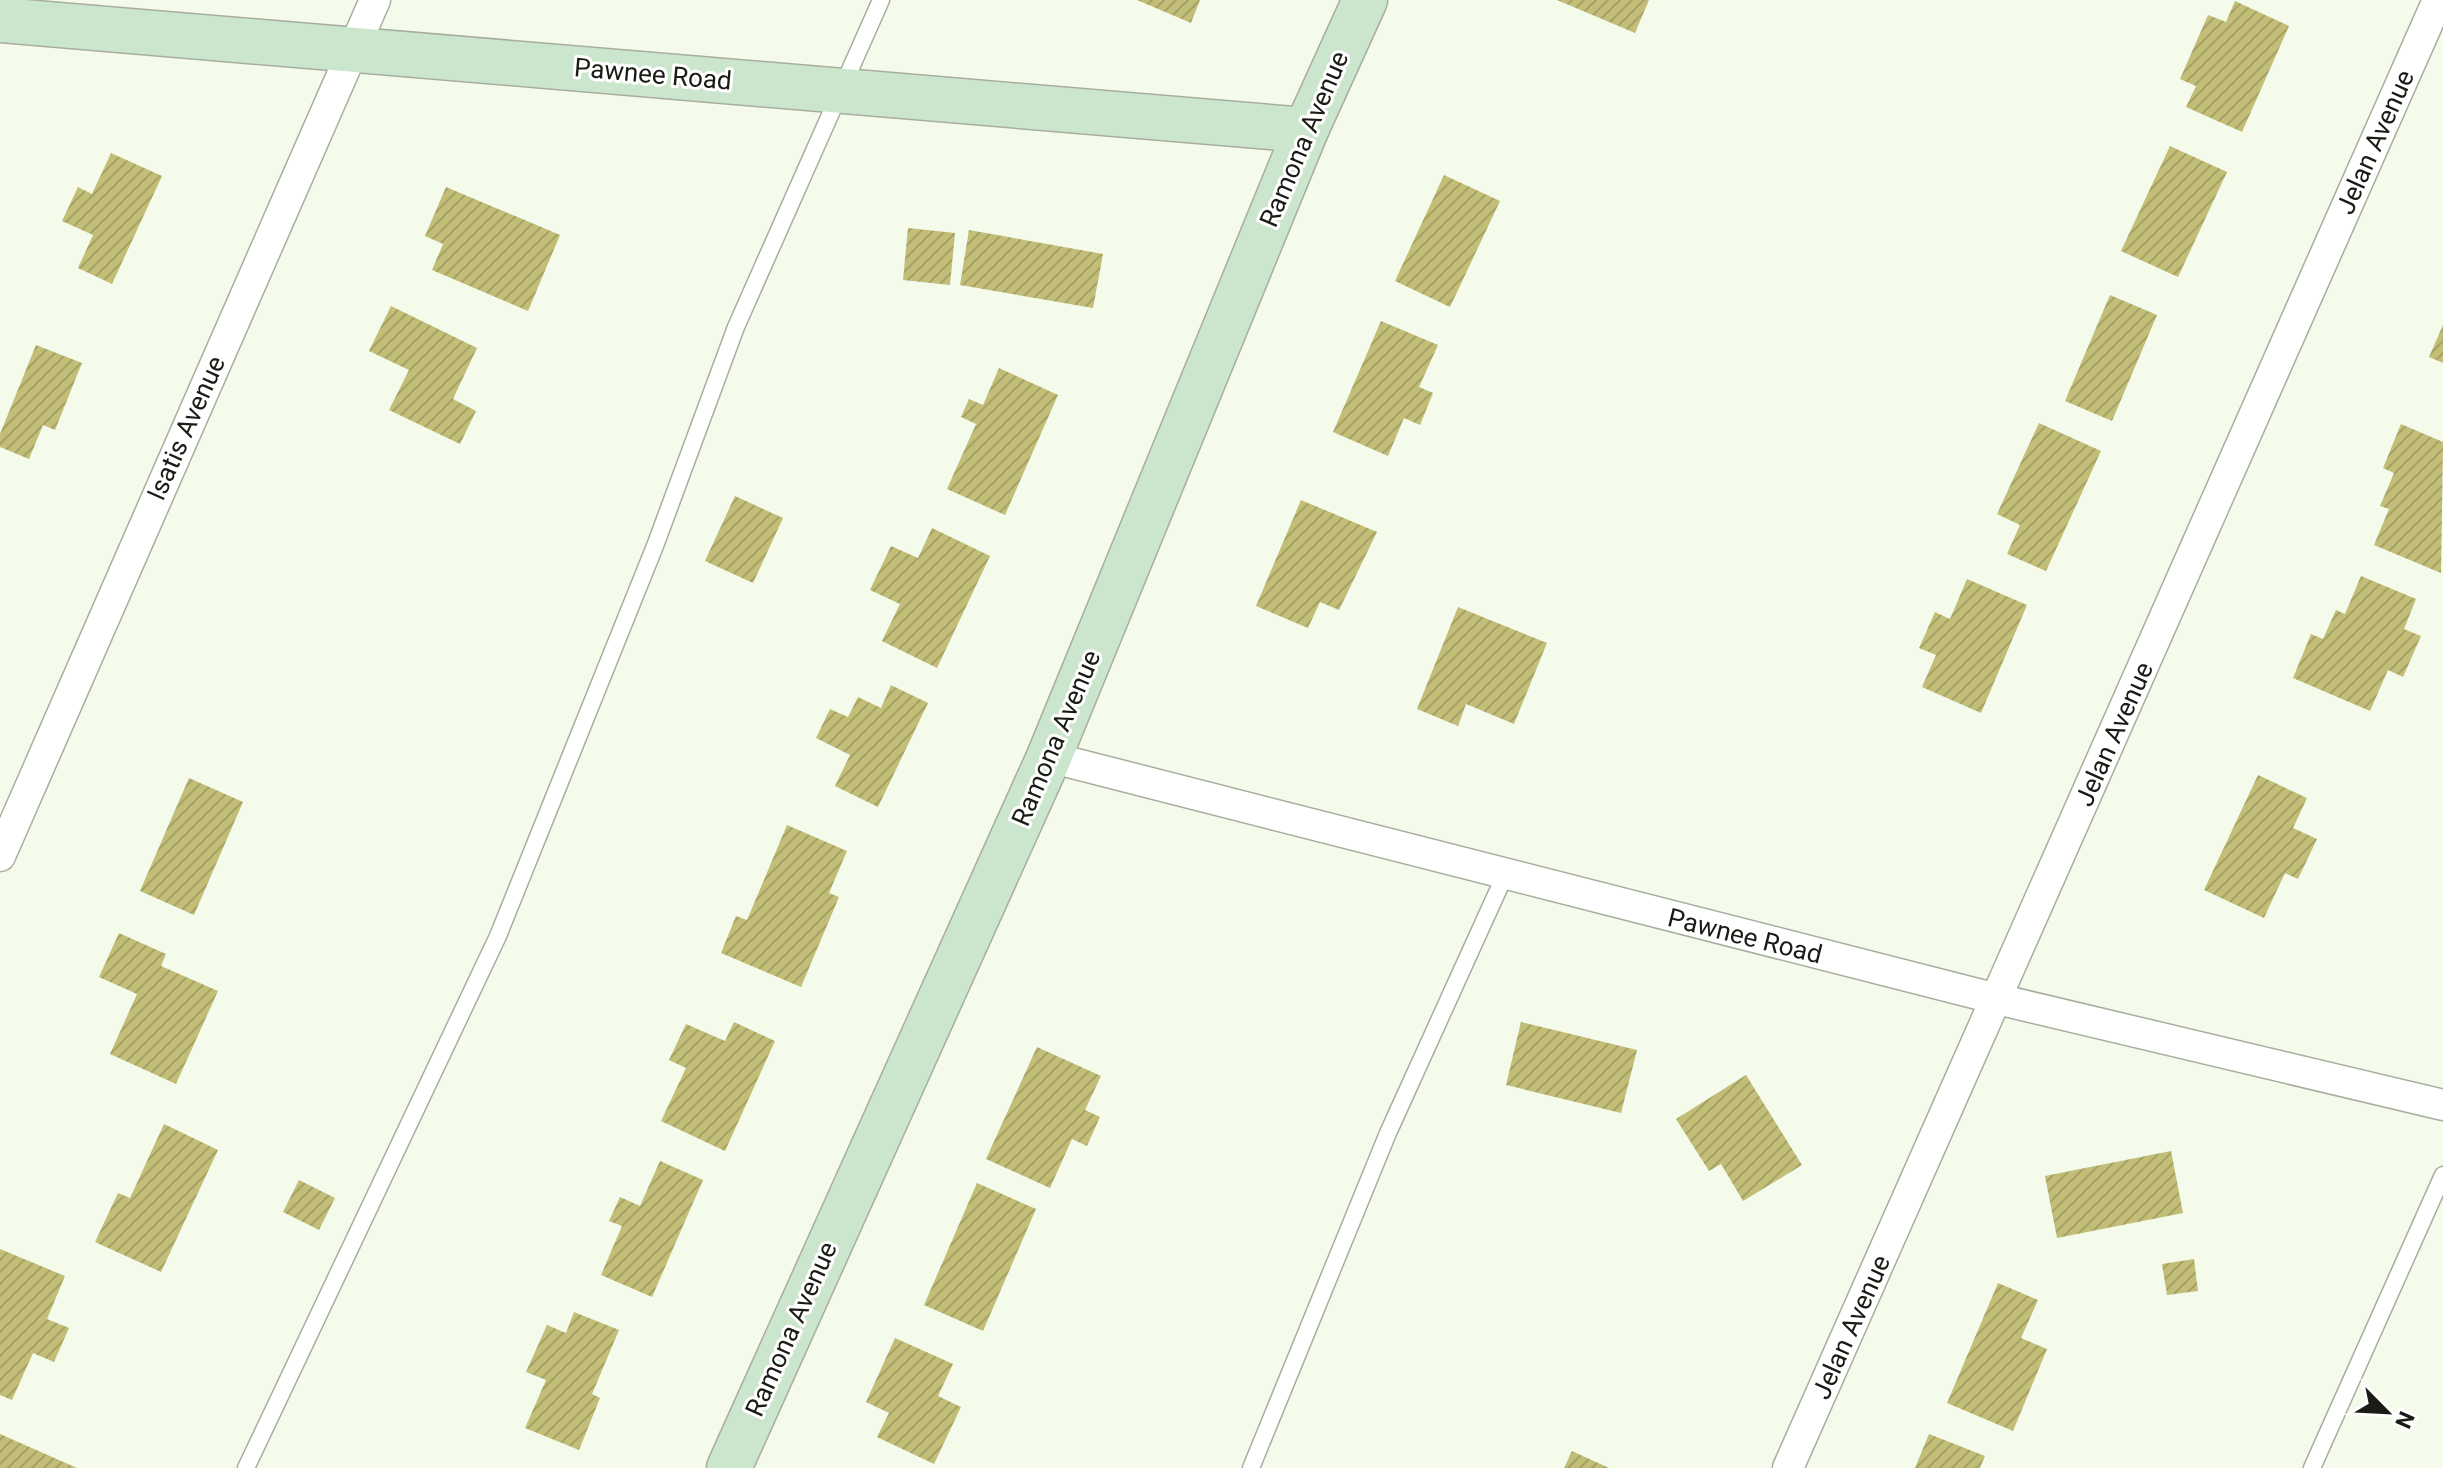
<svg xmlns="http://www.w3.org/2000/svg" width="2443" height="1468" viewBox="0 0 2443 1468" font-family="Roboto,sans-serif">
<defs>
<pattern id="building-hatch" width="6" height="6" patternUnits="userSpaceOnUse" patternTransform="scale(2)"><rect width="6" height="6" fill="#c2bd77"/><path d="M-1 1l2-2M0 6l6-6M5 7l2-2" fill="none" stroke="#a6a266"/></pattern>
</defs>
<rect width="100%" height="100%" fill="#f4fbea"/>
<g fill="url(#building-hatch)">
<path d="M 1137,0 L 1200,0 L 1191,23 Z"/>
<path d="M 1557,0 L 1649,0 L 1635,33 Z"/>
<path d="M 2235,1 L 2289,26 L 2242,132 L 2186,107 L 2196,86 L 2180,79 L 2208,15 L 2226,22 Z"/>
<path d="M 2170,146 L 2227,172 L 2178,277 L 2121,251 Z"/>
<path d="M 111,153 L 162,176 L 112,284 L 78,268 L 93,235 L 62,221 L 78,187 L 92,194 Z"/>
<path d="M 1444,175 L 1500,201 L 1450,307 L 1395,281 Z"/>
<path d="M 446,187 L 560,235 L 528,311 L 432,270 L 443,244 L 425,236 Z"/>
<path d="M 908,228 L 955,233 L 950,285 L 903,280 Z"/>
<path d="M 969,230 L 1103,254 L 1093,308 L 960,285 Z"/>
<path d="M 2110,295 L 2157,315 L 2112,421 L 2065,401 Z"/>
<path d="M 391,306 L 477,348 L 453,399 L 476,411 L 460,444 L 389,410 L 409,370 L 369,351 Z"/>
<path d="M 1381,321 L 1438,345 L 1419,387 L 1433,393 L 1420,425 L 1404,418 L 1388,456 L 1333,432 Z"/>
<path d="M 2443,325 L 2443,363 L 2429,357 Z"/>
<path d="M 36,345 L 82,363 L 55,430 L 43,425 L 29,459 L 0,447 L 0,434 Z"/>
<path d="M 999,368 L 1058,395 L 1005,515 L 947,489 L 976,424 L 961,417 L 969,399 L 983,405 Z"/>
<path d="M 2039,423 L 2101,451 L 2046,571 L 2007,554 L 2020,525 L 1997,514 Z"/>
<path d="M 2401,424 L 2443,442 L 2441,573 L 2374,545 L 2389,509 L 2380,506 L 2394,473 L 2383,468 Z"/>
<path d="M 735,496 L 783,518 L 753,583 L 705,561 Z"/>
<path d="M 1301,500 L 1377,532 L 1339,610 L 1320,602 L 1308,628 L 1256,606 Z"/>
<path d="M 932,528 L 990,556 L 937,668 L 882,641 L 900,604 L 870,590 L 891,546 L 918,558 Z"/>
<path d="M 2361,576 L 2416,599 L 2404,629 L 2421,636 L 2403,677 L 2388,670 L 2370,711 L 2293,678 L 2311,634 L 2323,639 L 2336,610 L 2345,614 Z"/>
<path d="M 1967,579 L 2027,605 L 1981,713 L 1922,687 L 1936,655 L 1919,648 L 1935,612 L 1950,619 Z"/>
<path d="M 1458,607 L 1547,643 L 1514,724 L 1466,704 L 1458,726 L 1417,709 Z"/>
<path d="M 891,685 L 928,703 L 878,807 L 835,786 L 850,755 L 816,738 L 830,709 L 848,717 L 858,697 L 881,708 Z"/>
<path d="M 2258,775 L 2307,798 L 2293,828 L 2317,839 L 2298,879 L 2285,873 L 2264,918 L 2204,890 Z"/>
<path d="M 189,778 L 243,802 L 194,915 L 140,891 Z"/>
<path d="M 787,825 L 847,851 L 829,893 L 839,897 L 801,987 L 721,953 L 736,916 L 747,920 Z"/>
<path d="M 119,933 L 166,954 L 161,966 L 218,991 L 176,1084 L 110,1054 L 137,994 L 99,977 Z"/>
<path d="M 734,1022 L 775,1041 L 725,1151 L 661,1121 L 686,1068 L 669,1060 L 686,1024 L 725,1041 Z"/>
<path d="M 1521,1022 L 1637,1050 L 1621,1113 L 1506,1085 Z"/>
<path d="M 1037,1047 L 1101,1076 L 1085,1110 L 1100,1117 L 1087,1146 L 1072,1139 L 1050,1188 L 986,1159 Z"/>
<path d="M 1746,1075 L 1802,1165 L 1743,1201 L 1721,1164 L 1709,1171 L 1676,1119 Z"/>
<path d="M 164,1124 L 218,1150 L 161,1272 L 95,1242 L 118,1193 L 130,1198 Z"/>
<path d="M 2171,1151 L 2183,1213 L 2057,1238 L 2045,1176 Z"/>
<path d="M 660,1161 L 703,1180 L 652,1297 L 601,1275 L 622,1226 L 609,1221 L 620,1197 L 640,1206 Z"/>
<path d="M 299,1180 L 335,1198 L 319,1230 L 283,1212 Z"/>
<path d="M 977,1183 L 1036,1209 L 983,1331 L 924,1305 Z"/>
<path d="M 0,1249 L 65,1276 L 47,1319 L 69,1328 L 54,1362 L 33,1353 L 12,1400 L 0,1395 Z"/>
<path d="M 2194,1259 L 2198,1291 L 2167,1295 L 2162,1264 Z"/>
<path d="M 1998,1283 L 2038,1300 L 2021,1338 L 2047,1349 L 2013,1431 L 1947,1403 Z"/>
<path d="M 574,1312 L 619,1330 L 592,1394 L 600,1398 L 579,1450 L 525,1428 L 546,1380 L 526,1372 L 547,1325 L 566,1333 Z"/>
<path d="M 895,1338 L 953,1364 L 938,1396 L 961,1407 L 934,1464 L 877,1437 L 889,1413 L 866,1402 Z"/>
<path d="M 0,1434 L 77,1468 L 0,1468 Z"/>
<path d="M 1929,1434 L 1985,1456 L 1980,1468 L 1915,1468 Z"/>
<path d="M 1572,1451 L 1609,1468 L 1564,1468 Z"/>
</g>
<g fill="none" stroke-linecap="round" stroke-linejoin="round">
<g stroke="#a7ae9e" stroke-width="19">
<g id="lane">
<path d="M 246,1468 L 498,936 L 655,546 L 736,327 L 881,0"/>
<path d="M 1251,1468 L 1388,1133 L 1505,875"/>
<path d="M 2312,1468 L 2443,1175"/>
</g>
</g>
<g stroke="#a7ae9e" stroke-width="33">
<g id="street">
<path d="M 1049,757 L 1997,999 L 2443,1105"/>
<path d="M 0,856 L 375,0"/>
<path d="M 1788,1468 L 2438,0"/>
</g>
</g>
<g stroke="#a7ae9e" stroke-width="47">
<g id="secondary">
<path d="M 0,20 L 1306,130"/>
<path d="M 729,1468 L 1049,757 L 1306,130 L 1365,0"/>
</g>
</g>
<use href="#lane" stroke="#fff" stroke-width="16"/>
<use href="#street" stroke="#fff" stroke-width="30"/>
<use href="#secondary" stroke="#cce6cd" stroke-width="44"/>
</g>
<g text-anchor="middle" stroke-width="6" stroke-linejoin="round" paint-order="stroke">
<g font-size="26" fill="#191b15" stroke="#fff">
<text transform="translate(653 74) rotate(5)" y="9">Pawnee Road</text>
<text transform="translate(1304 139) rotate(-67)" y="9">Ramona Avenue</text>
<text transform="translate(2375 142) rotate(-66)" y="9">Jelan Avenue</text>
<text transform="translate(186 428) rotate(-66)" y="9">Isatis Avenue</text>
<text transform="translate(2114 734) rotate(-66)" y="9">Jelan Avenue</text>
<text transform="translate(1056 738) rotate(-67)" y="9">Ramona Avenue</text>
<text transform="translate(1745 936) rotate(14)" y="9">Pawnee Road</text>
<text transform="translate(1851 1327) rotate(-66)" y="9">Jelan Avenue</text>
<text transform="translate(791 1329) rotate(-66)" y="9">Ramona Avenue</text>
</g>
</g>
<g transform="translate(2387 1412) rotate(114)" stroke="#ffffff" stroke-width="6" paint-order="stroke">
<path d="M0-6L14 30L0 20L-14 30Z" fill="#191b15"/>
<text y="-12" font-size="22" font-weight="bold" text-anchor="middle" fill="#191b15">N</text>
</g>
</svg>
